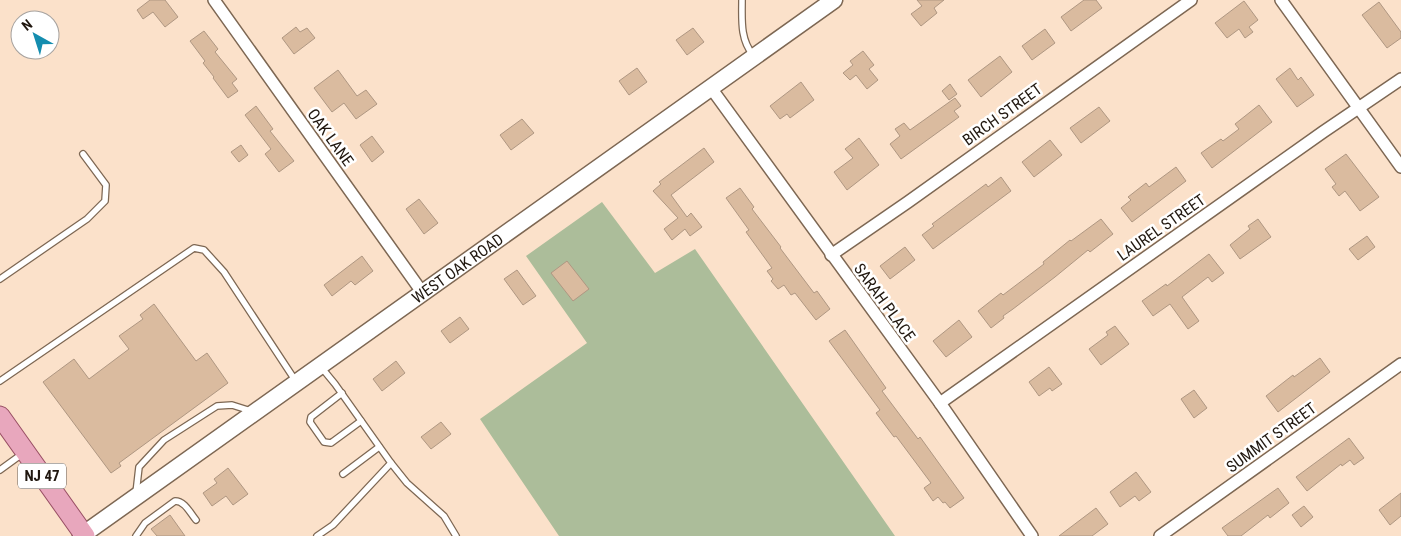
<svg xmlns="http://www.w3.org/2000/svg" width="1401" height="536" viewBox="0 0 1401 536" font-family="'Roboto Condensed',sans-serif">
<rect width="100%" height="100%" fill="#fbe1ca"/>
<path fill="#acbd9a" d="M 602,202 L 655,273 L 695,249 L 895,536 L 559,536 L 480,419 L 587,343 L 526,256 Z"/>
<g fill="#dabb9f" stroke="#af9782">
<path d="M 150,0 L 165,0 L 178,17 L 165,27 L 153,12 L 143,19 L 137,10 Z"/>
<path d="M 917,0 L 944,0 L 934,8 L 937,13 L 921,26 L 911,14 L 922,6 Z"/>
<path d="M 1084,0 L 1096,0 L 1102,8 L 1071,31 L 1061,17 Z"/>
<path d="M 1244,1 L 1258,20 L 1249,27 L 1253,32 L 1245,38 L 1239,29 L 1227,38 L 1215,23 Z"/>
<path d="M 1379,2 L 1401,32 L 1401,38 L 1387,48 L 1362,15 Z"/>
<path d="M 296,27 L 300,32 L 307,28 L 315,38 L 294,54 L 282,38 Z"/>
<path d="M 693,28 L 704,42 L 687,55 L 676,40 Z"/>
<path d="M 1045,29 L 1055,43 L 1032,60 L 1022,46 Z"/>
<path d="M 204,31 L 218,49 L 215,52 L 237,79 L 232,83 L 238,91 L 228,98 L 213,78 L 214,77 L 203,63 L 205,61 L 190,41 Z"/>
<path d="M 863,51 L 874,65 L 869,69 L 878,80 L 867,89 L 856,75 L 850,80 L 843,73 L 853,65 L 850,61 Z"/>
<path d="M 1000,56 L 1012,72 L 981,97 L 968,80 Z"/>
<path d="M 637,68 L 647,82 L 629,95 L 619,81 Z"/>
<path d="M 1290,68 L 1298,80 L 1301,77 L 1314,95 L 1297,107 L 1276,79 Z"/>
<path d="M 338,70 L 357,96 L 366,90 L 377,104 L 356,119 L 344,103 L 332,112 L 314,88 Z"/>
<path d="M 801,82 L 814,100 L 790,118 L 787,114 L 780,119 L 770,106 Z"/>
<path d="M 950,84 L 957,94 L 949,100 L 942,91 Z"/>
<path d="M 955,98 L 961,106 L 954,111 L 959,117 L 901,159 L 890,144 L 900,136 L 895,129 L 904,123 L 910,130 Z"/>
<path d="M 1259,105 L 1272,122 L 1212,168 L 1201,153 L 1221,139 L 1223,141 L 1239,129 L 1235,124 Z"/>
<path d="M 256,106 L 273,129 L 270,131 L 294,161 L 279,172 L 265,154 L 271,149 L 245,115 Z"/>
<path d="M 1099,107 L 1110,121 L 1081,143 L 1070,128 Z"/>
<path d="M 522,119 L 534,133 L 511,150 L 500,135 Z"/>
<path d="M 372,136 L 384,152 L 372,162 L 360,145 Z"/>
<path d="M 859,138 L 879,165 L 847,190 L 834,172 L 853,158 L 845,149 Z"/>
<path d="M 1050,140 L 1062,155 L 1034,177 L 1022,162 Z"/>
<path d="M 241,145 L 248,155 L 239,162 L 231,152 Z"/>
<path d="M 704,148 L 714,162 L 671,195 L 687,217 L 691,213 L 702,227 L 690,236 L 685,229 L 672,240 L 664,229 L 678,218 L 653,191 L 661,184 L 659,182 Z"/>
<path d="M 1346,154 L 1379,197 L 1360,211 L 1345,191 L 1339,196 L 1332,187 L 1336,184 L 1325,169 Z"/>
<path d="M 1176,167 L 1186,181 L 1132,222 L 1121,208 L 1131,200 L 1128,197 L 1146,183 L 1149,187 Z"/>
<path d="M 1001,177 L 1011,191 L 933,249 L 922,235 L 934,226 L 932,224 L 986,184 L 988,187 Z"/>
<path d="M 740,188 L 754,207 L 752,209 L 781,247 L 780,248 L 814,293 L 817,291 L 830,309 L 816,320 L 795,293 L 791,295 L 784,285 L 778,289 L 771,281 L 773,279 L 767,271 L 772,268 L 746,232 L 749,230 L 726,198 Z"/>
<path d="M 419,199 L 438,223 L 424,234 L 406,209 Z"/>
<path d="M 1101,219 L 1113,234 L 1090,252 L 1088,250 L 1055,277 L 1013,309 L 1003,316 L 1004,318 L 991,328 L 978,311 L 1001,293 L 1003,295 L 1044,264 L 1043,262 L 1070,240 L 1071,241 Z"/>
<path d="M 1258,219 L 1271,237 L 1240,259 L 1230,245 L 1250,229 L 1248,226 Z"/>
<path d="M 1367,236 L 1375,247 L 1358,260 L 1349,249 Z"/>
<path d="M 905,247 L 915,260 L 890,279 L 880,266 Z"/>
<path d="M 1209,254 L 1224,273 L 1212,282 L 1208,277 L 1182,297 L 1199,321 L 1188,329 L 1170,304 L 1153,316 L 1142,301 L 1166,284 L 1167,286 Z"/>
<path d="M 362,256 L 373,271 L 355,285 L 351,281 L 332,296 L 324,285 Z"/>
<path d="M 567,261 L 589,289 L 573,301 L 551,273 Z"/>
<path d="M 517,270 L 536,296 L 523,305 L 504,279 Z"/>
<path d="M 154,304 L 196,361 L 207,353 L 228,383 L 119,463 L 121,466 L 111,473 L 43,382 L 74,359 L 89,379 L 129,349 L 119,336 L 143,319 L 140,315 Z"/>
<path d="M 460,317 L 469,329 L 450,343 L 441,331 Z"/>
<path d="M 959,320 L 972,337 L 946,357 L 933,341 Z"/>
<path d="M 1115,326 L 1129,344 L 1101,365 L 1089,349 L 1108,335 L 1106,332 Z"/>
<path d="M 845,330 L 886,388 L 882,391 L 918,439 L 920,437 L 964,498 L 950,508 L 945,502 L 943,503 L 938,497 L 933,501 L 924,488 L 931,483 L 896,436 L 894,437 L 876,413 L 880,410 L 829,341 Z"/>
<path d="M 1320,358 L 1330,372 L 1278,412 L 1266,396 L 1293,375 L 1294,377 Z"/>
<path d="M 396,361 L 405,373 L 382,391 L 373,379 Z"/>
<path d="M 1049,367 L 1062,384 L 1052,391 L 1050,388 L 1039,396 L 1029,382 Z"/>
<path d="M 1194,390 L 1207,408 L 1194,418 L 1181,399 Z"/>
<path d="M 441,422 L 451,434 L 431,449 L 421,437 Z"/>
<path d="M 1349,438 L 1364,458 L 1354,465 L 1350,460 L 1342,466 L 1341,464 L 1307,491 L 1296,477 Z"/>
<path d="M 228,468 L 248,494 L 233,505 L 226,496 L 212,506 L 203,493 L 217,483 L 214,479 Z"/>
<path d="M 1136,472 L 1151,492 L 1139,501 L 1135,496 L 1120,507 L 1110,492 Z"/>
<path d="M 1278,488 L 1289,503 L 1270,518 L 1268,515 L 1241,536 L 1228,536 L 1222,528 Z"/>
<path d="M 1401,493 L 1401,516 L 1390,525 L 1379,510 Z"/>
<path d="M 1304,506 L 1313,517 L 1301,527 L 1292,515 Z"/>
<path d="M 1096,508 L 1108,524 L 1092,536 L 1059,536 Z"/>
<path d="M 170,515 L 185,536 L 157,536 L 151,529 Z"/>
</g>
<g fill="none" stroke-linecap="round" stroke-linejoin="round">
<g stroke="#7d6753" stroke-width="8">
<g id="lane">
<path d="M 742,0 C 742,20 740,39 753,55"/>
<path d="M 0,279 L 87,219 L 105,201 L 106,185 L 83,154"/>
<path d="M 0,381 L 194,248 L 204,250 L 224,272 L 295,380"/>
<path d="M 342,393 L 311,417 L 310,422 L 324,442 L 331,443 L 361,421"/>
<path d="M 391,463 L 407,483 L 444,516 L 456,536"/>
<path d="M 0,470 L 22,454"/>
<path d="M 343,474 L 379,447"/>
<path d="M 136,493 L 139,467 L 164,440 L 217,406 L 232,405 L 251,411"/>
<path d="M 136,536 L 145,523 L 175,501 C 185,501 190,513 196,520"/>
<path d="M 317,536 L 333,525 L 391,463 L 335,384 L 321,367"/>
</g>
</g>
<g stroke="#7d6753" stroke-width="14">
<g id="street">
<path d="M 214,0 L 422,292"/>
<path d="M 1281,0 L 1401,167"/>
<path d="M 711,88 L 940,403 L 1032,536"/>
<path d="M 831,255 L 908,202 L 1191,0"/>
<path d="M 940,403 L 1323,132 L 1401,79"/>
<path d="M 1160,536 L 1401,364"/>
</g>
</g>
<g stroke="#7d6753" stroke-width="19">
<g id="secondary">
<path id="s1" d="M 81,536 L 834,0"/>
</g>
</g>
<g stroke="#984f64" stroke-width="21">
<path id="primary" d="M 0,416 L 85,536"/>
</g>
<use href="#lane" stroke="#fff" stroke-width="5.5"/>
<use href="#street" stroke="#fff" stroke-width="11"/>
<use href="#secondary" stroke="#fff" stroke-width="16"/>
<use href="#primary" stroke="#e8a7bd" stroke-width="19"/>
</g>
<g text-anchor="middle" stroke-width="5" stroke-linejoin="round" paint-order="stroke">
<rect fill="#fff" stroke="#635d57" stroke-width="1" x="18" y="463.5" width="48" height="25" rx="4"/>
<g font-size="15" font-weight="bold" fill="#20170f">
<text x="42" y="481">NJ 47</text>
</g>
<g font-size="16" fill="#20170f" stroke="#fff">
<text transform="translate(1002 114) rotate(-36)" y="6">BIRCH STREET</text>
<text transform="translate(331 137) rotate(54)" y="6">OAK LANE</text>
<text transform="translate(1161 227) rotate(-35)" y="6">LAUREL STREET</text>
<text dy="6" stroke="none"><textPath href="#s1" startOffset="462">WEST OAK ROAD</textPath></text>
<text transform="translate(885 302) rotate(54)" y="6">SARAH PLACE</text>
<text transform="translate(1271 437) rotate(-36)" y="6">SUMMIT STREET</text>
</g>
</g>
<g transform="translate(35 35) rotate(321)"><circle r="24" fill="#ffffff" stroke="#a6a29f"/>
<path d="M0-4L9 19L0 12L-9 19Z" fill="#148daf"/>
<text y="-8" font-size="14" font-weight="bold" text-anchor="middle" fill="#20170f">N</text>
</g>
</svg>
